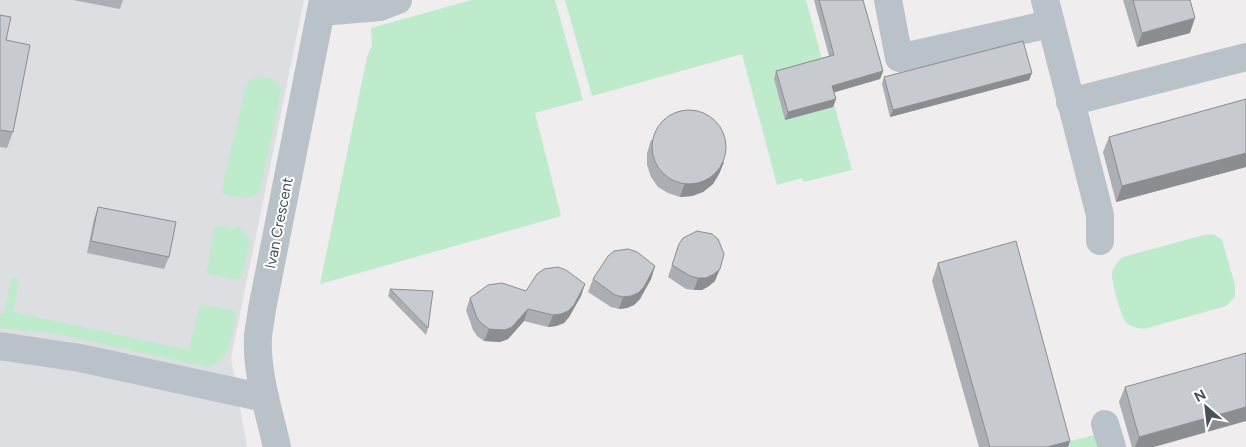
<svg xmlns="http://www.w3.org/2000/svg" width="1246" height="447" viewBox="0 0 1246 447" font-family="Figtree,sans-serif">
<rect width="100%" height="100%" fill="#efeded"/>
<path fill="#dcdee1" d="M 0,0 L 304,0 L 231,358 L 247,447 L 0,447 Z"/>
<g fill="#bdebcc">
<path d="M 472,0 L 555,0 L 583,100 L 535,113 L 561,216 L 320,284 L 367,57 L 372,45 L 371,28 Z"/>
<path d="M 565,0 L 806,0 L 852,170 L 804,182 L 802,178 L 777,185 L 742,54 L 592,96 Z"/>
<path d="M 257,76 L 273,79 L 282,88 L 259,194 C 246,197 233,199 221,193 L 246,86 L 250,79 Z"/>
<path d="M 215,225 L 234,229 L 235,225 L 239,227 L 250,238 L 242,277 L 237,280 L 206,273 Z"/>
<path d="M 1213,234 L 1222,240 L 1235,285 L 1235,297 L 1226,306 L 1144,329 C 1137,328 1131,327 1126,322 C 1121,316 1111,281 1112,273 C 1113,266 1118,262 1123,257 L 1204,235 Z"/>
<path d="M 12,278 L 19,279 L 13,312 L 189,350 L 200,304 L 235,311 L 236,313 C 233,330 230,364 208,367 L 52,333 L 0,328 L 0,313 L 4,313 Z"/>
<path d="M 1098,434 L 1101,447 L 1061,447 L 1060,444 Z"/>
</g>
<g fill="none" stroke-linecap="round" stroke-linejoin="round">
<g stroke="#b9c2c9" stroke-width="28">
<path d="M 888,0 L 899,58 L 1050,24"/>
<path d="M 1045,0 L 1100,215 L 1100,241"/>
<path d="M 321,12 L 380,7 L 398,0"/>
<path d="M 1070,102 L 1246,57"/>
<path d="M 0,346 L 80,358 L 265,398"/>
<path d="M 1105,424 L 1112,447"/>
<path d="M 277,447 C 269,411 256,373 258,336 C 259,327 261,318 262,309 L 323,0"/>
</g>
</g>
<g fill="#abaeb2">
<path d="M 73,0 L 123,0 L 120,9 Z"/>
<path d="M 814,0 L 863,0 L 883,71 L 880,79 L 834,92 L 836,99 L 833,107 L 785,120 L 774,79 L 776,71 L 829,56 Z"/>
<path d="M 1123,0 L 1190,0 L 1190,33 L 1137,47 Z"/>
<path d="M 0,15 L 6,40 L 13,132 L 7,148 L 0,147 Z"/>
<path d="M 1032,73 L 1029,80 L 890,117 L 882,84 L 884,77 Z"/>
<path d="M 1246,99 L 1246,167 L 1116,202 L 1103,152 L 1109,137 Z"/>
<path d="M 651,140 L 724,162 L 719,174 L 713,184 L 703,192 L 692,196 L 680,197 L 668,193 L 658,187 L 651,177 L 647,165 L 647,153 Z"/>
<path d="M 98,207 L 169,257 L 164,269 L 87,253 L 94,219 Z"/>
<path d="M 679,244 L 715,281 L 709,286 L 702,290 L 694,290 L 686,289 L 668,277 Z"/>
<path d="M 938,263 L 1068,447 L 979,447 L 932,281 Z"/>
<path d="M 655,266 L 651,279 L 640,299 L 634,305 L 627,308 L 619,309 L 611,307 L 588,292 L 593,279 Z"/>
<path d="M 585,284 L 581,296 L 569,317 L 564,323 L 556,326 L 548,327 L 524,321 L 508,339 L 500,342 L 484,341 L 477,336 L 473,330 L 466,310 L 470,298 Z"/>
<path d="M 390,289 L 428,328 L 426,335 L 388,296 Z"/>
<path d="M 1125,387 L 1154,447 L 1132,447 L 1119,402 Z"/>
</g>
<g fill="#8b8d91">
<path d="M 1195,18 L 1190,33 L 1137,47 L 1142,33 Z"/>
<path d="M 883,71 L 880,79 L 829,94 L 832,86 Z"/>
<path d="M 1032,73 L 1029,80 L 890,117 L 893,110 Z"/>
<path d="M 836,99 L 833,107 L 785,120 L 788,112 Z"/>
<path d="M 1246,153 L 1246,167 L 1116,202 L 1122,186 Z"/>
<path d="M 724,162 L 719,174 L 713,184 L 703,192 L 692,196 L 680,197 L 684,185 Z"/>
<path d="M 655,266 L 651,279 L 640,299 L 634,305 L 627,308 L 619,309 L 623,297 Z"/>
<path d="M 720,269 L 715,281 L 709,286 L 702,290 L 694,290 L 698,278 Z"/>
<path d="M 585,284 L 581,296 L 569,317 L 564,323 L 556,326 L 548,327 L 553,315 Z"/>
<path d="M 528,309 L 524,321 L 508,339 L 500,342 L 484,341 L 489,329 Z"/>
<path d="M 1246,407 L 1246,421 L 1154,447 L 1135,447 L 1139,437 Z"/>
<path d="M 1070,441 L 1068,447 L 1047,447 Z"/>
</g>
<g fill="#c7cacf" stroke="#8b8d91">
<path d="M 819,0 L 863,0 L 883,71 L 832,86 L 836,99 L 788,112 L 776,71 L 834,55 Z"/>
<path d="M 1133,0 L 1190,0 L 1195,18 L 1142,33 Z"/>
<path d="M 0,15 L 11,17 L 6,40 L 30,45 L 13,132 L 0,130 Z"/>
<path d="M 1023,41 L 1032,73 L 893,110 L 884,77 Z"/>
<path d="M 1246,99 L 1246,153 L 1122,186 L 1109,137 Z"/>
<circle cx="689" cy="147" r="37"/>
<path d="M 98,207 L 176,222 L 169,257 L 91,241 Z"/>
<path d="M 697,231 L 712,234 L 718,239 L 724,254 L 720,269 L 714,274 L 706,278 L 698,278 L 690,276 L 672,265 L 679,244 L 683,238 Z"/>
<path d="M 1016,241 L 1070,441 L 1047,447 L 990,447 L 938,263 Z"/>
<path d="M 628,249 L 637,252 L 655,266 L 644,287 L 638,293 L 631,296 L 623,297 L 615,295 L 593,279 L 608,256 L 614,251 Z"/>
<path d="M 558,267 L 566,270 L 585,284 L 574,305 L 568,311 L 561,314 L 553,315 L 528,309 L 512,327 L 505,330 L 489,329 L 482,324 L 477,318 L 470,298 L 488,285 L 502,283 L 526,291 L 537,274 L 544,269 Z"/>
<path d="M 390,289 L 433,291 L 428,328 Z"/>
<path d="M 1246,353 L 1246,407 L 1139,437 L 1125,387 Z"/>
</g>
<g text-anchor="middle" stroke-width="4" stroke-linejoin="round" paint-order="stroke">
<g font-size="15" fill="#465159" stroke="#fff">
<text transform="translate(279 223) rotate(-79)" y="5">Ivan Crescent</text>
</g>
</g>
<g transform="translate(1206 407) rotate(332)" stroke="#ffffff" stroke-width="4" paint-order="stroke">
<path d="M0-4L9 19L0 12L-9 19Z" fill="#465159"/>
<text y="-8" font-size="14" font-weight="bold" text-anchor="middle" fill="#465159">N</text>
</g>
</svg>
